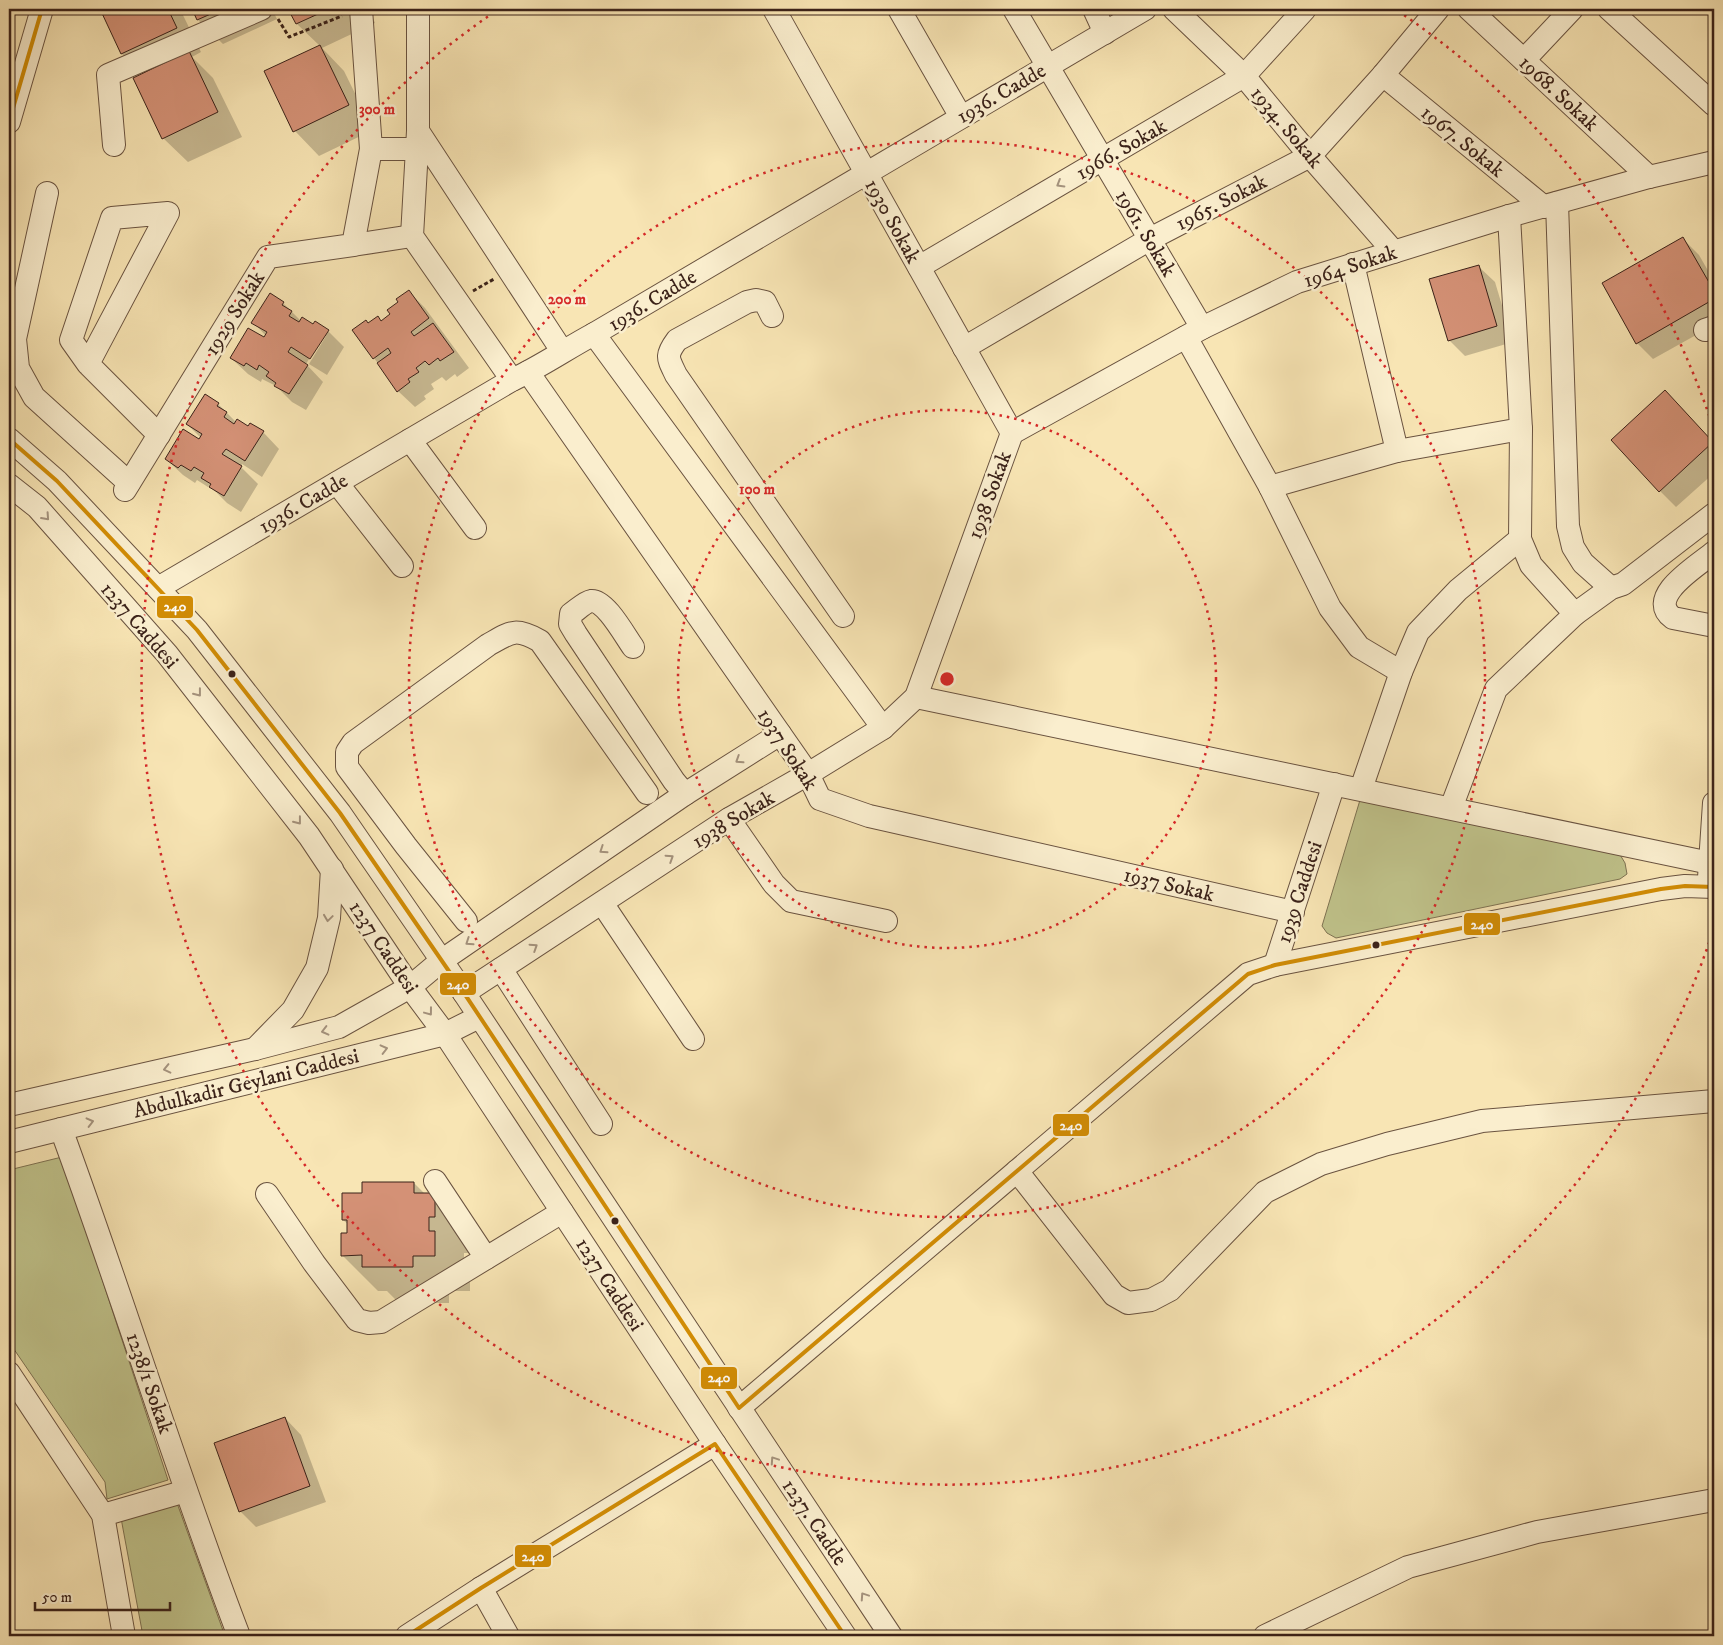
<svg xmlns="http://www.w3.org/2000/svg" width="1723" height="1645" viewBox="0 0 1723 1645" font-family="'IM FELL DW Pica',serif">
<rect width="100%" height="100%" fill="#f8e5b4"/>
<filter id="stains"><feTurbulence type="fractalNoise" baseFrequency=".004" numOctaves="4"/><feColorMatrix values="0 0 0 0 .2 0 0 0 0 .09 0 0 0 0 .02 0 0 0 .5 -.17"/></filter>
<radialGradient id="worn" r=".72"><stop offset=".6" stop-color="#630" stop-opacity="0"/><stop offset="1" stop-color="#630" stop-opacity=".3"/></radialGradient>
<g fill="#c0c38b" stroke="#7e7252">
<path d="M 1360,800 L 1619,853 L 1625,863 L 1627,874 L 1620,879 L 1336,938 L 1327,933 L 1322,926 Z"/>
<path d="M 62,1157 L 168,1480 L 107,1499 L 105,1482 L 9,1342 L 9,1170 Z"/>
<path d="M 177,1503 L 225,1636 L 143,1636 L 121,1518 Z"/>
</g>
<g fill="#0003">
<path d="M 101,9 L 180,9 L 201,52 L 192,57 L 213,78 L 242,137 L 188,162 L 163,138 L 143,74 L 122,54 Z"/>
<path d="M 193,9 L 272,9 L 277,19 L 223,44 L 198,20 Z"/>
<path d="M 290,9 L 369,9 L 375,23 L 322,48 L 344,71 L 373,130 L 319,156 L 295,131 L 320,46 L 297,24 Z"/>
<path d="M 1683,239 L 1699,255 L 1714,281 L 1714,325 L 1653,359 L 1637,343 Z"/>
<path d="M 1478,266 L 1495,282 L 1513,342 L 1465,356 L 1449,340 Z"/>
<path d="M 409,292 L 425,308 L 469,368 L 457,377 L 455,374 L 446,381 L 442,377 L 431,384 L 434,389 L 424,396 L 426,399 L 415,407 L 398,391 L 374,358 L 368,324 L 381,322 L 392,314 Z"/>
<path d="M 283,303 L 301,321 L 328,331 L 344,347 L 327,375 L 309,364 L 326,336 L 323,336 L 306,364 L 323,382 L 306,410 L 292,402 L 274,384 L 274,385 L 262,379 L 261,382 L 248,374 L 231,358 L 264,339 L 266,336 L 253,322 Z"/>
<path d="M 205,396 L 218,404 L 236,422 L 263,432 L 279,449 L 262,477 L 242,464 L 241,467 L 258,484 L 241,512 L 227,503 L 209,485 L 208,487 L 197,480 L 195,483 L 183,475 L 166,459 L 199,441 L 201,438 L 187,424 Z"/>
<path d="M 1682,408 L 1714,444 L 1714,473 L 1676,507 L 1660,491 Z"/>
<path d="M 414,1183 L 425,1194 L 435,1194 L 471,1253 L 464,1253 L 464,1262 L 470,1268 L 470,1291 L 449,1291 L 449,1303 L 399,1303 L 387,1291 L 378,1291 L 342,1255 L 349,1234 L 349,1225 L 343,1220 L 363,1194 Z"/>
<path d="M 285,1418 L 301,1435 L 326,1502 L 256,1527 L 240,1511 Z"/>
</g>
<g fill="#d49176" stroke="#3b2219">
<path d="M 100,9 L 168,9 L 177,28 L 121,54 Z"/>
<path d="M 192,9 L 222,9 L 197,20 Z"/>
<path d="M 288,9 L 329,9 L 296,24 Z"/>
<path d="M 320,45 L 349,105 L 293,132 L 264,71 Z"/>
<path d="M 189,51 L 218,112 L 162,139 L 133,78 Z"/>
<path d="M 1683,237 L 1714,291 L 1714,299 L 1636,344 L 1602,283 Z"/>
<path d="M 1479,265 L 1497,326 L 1448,341 L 1429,279 Z"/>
<path d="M 409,290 L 429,318 L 411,332 L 414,336 L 433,323 L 454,352 L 440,361 L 438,358 L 429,365 L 425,361 L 416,368 L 419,372 L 408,379 L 410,382 L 397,392 L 377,363 L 391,353 L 388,348 L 373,359 L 352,330 L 366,320 L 368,323 L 378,316 L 381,321 L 390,314 L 387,310 L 398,302 L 396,299 Z"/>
<path d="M 270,293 L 284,302 L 282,305 L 292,311 L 289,316 L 299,322 L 302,317 L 313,324 L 315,321 L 329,330 L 310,359 L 291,347 L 288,352 L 308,365 L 289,394 L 274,386 L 276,383 L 266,376 L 269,372 L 259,365 L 257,370 L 246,363 L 244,366 L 230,358 L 248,328 L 264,337 L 267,332 L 251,323 Z"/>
<path d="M 1665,390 L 1713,442 L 1659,492 L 1611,440 Z"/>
<path d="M 205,394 L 219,403 L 217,406 L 227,412 L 224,417 L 234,424 L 237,419 L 248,426 L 250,423 L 264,431 L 245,461 L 226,449 L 222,454 L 242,466 L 224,496 L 209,487 L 211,484 L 201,478 L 204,473 L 194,467 L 191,471 L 181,465 L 178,468 L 165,459 L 183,429 L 199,439 L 202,434 L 186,424 Z"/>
<path d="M 362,1182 L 414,1182 L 414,1193 L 435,1193 L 435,1217 L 429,1217 L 429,1231 L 435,1231 L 435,1256 L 413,1256 L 413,1267 L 362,1267 L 362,1255 L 341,1256 L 341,1233 L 347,1233 L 347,1220 L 342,1220 L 342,1193 L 362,1193 Z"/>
<path d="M 285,1417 L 310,1486 L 239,1512 L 214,1443 Z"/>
</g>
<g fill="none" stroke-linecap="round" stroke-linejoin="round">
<g stroke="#6a5340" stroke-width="24">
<g id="minor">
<path d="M 418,9 L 418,131 L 412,236 L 512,380"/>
<path d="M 774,9 L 1012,433"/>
<path d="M 899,9 L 961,117"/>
<path d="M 1014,9 L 1202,328"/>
<path d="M 1094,9 L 1105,33"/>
<path d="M 1174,9 L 1244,76 L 1310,156 L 1394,252"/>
<path d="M 1469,9 L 1649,177"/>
<path d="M 1609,9 L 1714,105"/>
<path d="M 1524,60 L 1572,9"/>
<path d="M 1383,75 L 1544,207"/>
<path d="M 9,122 L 42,9"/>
<path d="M 418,131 L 562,351"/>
<path d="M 114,145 L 108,75 L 261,9"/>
<path d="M 371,149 L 417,149"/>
<path d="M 47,193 L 15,339 L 18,368 L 34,397 L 129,483"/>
<path d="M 1557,203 L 1568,526 L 1573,547 L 1583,563 L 1611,588"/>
<path d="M 353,245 L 412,236"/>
<path d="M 1353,264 L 1397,451"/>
<path d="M 919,267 L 1244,76 L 1305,9"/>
<path d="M 772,316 L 765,302 L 756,300 L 747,302 L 677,340 C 665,356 668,358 676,375 L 843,616"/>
<path d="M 1705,330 L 1714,327"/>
<path d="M 594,334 L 883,728"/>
<path d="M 1186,337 L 1270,487 L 1330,608 L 1359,647 L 1401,672"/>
<path d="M 964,348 L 1150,239 L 1310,156 L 1383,75 L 1438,9"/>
<path d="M 88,364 L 71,340 L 112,218 L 168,213 L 88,364 L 159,435"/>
<path d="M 528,372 L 808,774 L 820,799 L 869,816 L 1293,912"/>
<path d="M 1012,433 L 1202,328 L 1297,282 L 1509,216 L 1649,177 L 1714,162"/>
<path d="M 9,439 L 57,481 L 197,630 L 340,813 L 464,993 L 891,1636"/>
<path d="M 410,440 L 475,528"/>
<path d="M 337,483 L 402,566"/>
<path d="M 9,485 L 37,507 L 167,654 L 309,836 L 410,987 L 445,1034 L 715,1444 L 845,1636"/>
<path d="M 1270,487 L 1397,451 L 1521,429 L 1509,216"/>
<path d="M 125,490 L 268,257 L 353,245 L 371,149 L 361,9"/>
<path d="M 1714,552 C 1699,565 1644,597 1673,618 L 1714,626"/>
<path d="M 158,588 L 512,380 C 540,367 566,349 594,334 L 1145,9"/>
<path d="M 1575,614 L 1611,588 L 1623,584 L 1714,514"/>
<path d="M 633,647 C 625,636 605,599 591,601 C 585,602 577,610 571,614 L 570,624 L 576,634 L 674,781 L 685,794"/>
<path d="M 916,697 L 1710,863"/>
<path d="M 1361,789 L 1401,672 L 1418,632 L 1458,590 L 1520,539 L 1521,429"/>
<path d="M 1451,808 L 1496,689 L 1575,614 L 1531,565 L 1520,539"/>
<path d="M 729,819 L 774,884 L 791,901 L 886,921"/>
<path d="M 1709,878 L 1714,803"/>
<path d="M 602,903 L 693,1039"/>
<path d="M 466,921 L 406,846 L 347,767 L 347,752 L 353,743 L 488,645 C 511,632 515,627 540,641 L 647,793"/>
<path d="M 1275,965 L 1334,784"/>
<path d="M 501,969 L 601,1124"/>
<path d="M 464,993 L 729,819 L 808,774 L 883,728 L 916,697 L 1012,433"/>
<path d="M 255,1049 L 293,1010 L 317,968 L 329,918 L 332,869"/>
<path d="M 9,1105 L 255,1049 L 339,1027 L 410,987 L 441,961 L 685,794 L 780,734"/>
<path d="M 61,1129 C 123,1297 175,1469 239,1636"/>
<path d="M 9,1142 L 445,1034 L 479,1017"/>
<path d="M 1017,1171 L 1114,1295 L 1128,1303 L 1151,1300 L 1170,1290 L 1265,1192 L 1321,1164 L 1387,1144 L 1482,1121 L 1714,1101"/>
<path d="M 435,1181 L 486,1258"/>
<path d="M 267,1194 L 314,1263 L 357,1320 L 369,1323 L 381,1322 L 562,1212"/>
<path d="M 9,1373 L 103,1515 L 124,1636"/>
<path d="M 739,1408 L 1248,974 L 1275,965 L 1661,889 L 1685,886 L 1714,887"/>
<path d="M 103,1515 L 186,1491"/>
<path d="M 481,1588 L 508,1636"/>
<path d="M 407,1636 L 481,1588 L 715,1444"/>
<path d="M 1265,1636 L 1408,1567 L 1537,1532 L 1714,1500"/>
</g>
</g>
<g stroke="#3b2219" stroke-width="3" stroke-dasharray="4 2.5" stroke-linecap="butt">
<path d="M 278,19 L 289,37 L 342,16"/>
<path d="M 473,291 L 494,279"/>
</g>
<use href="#minor" stroke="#faeece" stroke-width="22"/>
<g stroke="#faeece" stroke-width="8">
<g id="bus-1">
<path d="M 9,122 L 42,9"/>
<path d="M 9,439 L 57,481 L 197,630 L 340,813 L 464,993 L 739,1408 L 1248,974 L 1275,965 L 1661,889 L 1685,886 L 1714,887"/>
<path d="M 407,1636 L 481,1588 L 715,1444 L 845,1636"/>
</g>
</g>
<use href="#bus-1" stroke="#d18c05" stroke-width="4"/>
</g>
<defs><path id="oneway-chevron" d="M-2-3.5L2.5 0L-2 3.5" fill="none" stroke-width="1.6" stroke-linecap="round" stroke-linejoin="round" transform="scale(1.25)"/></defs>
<g stroke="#a4927d">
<use href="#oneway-chevron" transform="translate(1060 184) rotate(149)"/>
<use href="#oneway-chevron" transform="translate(46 517) rotate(48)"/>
<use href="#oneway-chevron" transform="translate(198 693) rotate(52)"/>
<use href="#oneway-chevron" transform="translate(739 760) rotate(147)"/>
<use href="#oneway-chevron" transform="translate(298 821) rotate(52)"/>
<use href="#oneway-chevron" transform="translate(603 850) rotate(146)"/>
<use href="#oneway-chevron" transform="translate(670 858) rotate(-33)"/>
<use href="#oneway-chevron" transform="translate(328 918) rotate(98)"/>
<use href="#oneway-chevron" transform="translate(469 942) rotate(146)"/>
<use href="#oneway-chevron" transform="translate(534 947) rotate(-33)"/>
<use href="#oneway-chevron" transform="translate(429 1012) rotate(53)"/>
<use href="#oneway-chevron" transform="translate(325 1031) rotate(166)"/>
<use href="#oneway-chevron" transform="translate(384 1049) rotate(-14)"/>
<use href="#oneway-chevron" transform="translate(167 1069) rotate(167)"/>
<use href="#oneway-chevron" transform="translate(90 1122) rotate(-14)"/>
<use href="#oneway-chevron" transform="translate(774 1460) rotate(-124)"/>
<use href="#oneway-chevron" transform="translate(864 1596) rotate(-124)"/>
</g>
<g fill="none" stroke="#d62828" stroke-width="2.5" stroke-dasharray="2.5 5">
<circle cx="947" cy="679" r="269"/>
<circle cx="947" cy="679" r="538"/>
<path d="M1714 928A806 806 0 1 1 496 11M1398 11A806 806 0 0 1 1714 430"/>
</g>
<g fill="#3b2219" stroke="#faeece" stroke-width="2">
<circle cx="232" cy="674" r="4.5"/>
<circle cx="1376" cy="945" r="4.5"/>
<circle cx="615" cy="1221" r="4.5"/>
</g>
<g text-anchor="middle" stroke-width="5" stroke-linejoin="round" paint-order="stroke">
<g font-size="21" fill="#3b2219" stroke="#faeece">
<text transform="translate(1001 93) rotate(-30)" y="7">1936. Cadde</text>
<text transform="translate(1559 93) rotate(43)" y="7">1968. Sokak</text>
<text transform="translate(1287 127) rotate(50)" y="7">1934. Sokak</text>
<text transform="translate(1463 141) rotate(39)" y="7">1967. Sokak</text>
<text transform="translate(1121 149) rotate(-30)" y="7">1966. Sokak</text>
<text transform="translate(1221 202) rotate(-27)" y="7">1965. Sokak</text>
<text transform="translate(893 221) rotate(61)" y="7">1930 Sokak</text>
<text transform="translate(1146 233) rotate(59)" y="7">1961. Sokak</text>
<text transform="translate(1350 266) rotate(-18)" y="7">1964 Sokak</text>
<text transform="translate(652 300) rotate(-31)" y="7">1936. Cadde</text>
<text transform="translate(234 313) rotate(-58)" y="7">1929 Sokak</text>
<text transform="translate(989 495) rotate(-70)" y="7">1938 Sokak</text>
<text transform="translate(303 503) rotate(-30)" y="7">1936. Cadde</text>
<text transform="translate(140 625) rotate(49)" y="7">1237 Caddesi</text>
<text transform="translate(788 749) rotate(57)" y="7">1937 Sokak</text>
<text transform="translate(733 819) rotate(-31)" y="7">1938 Sokak</text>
<text transform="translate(1169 884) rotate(13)" y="7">1937 Sokak</text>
<text transform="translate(1299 892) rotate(-72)" y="7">1939 Caddesi</text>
<text transform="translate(384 947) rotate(56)" y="7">1237 Caddesi</text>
<text transform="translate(246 1083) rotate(-14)" y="7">Abdulkadir Geylani Caddesi</text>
<text transform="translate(610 1284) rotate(57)" y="7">1237 Caddesi</text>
<text transform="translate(150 1383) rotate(71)" y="7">1238/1 Sokak</text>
<text transform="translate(815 1522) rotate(56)" y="7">1237. Cadde</text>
</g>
</g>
<circle cx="947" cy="679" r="8" fill="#d62828" stroke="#faeece" stroke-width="2.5"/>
<g font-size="15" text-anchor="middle" font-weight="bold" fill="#d62828" stroke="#faeece" stroke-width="5" stroke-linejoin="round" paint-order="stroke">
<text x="377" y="114">300 m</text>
<text x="567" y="304">200 m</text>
<text x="757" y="494">100 m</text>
</g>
<g stroke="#faeece" stroke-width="2">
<rect x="156" y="595" width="38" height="24" rx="5" fill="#d18c05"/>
<rect x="1463" y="912" width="38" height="24" rx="5" fill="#d18c05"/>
<rect x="439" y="972" width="38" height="24" rx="5" fill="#d18c05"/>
<rect x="1052" y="1113" width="38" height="24" rx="5" fill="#d18c05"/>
<rect x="700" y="1366" width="38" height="24" rx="5" fill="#d18c05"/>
<rect x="514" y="1544" width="38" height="24" rx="5" fill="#d18c05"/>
</g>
<g font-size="14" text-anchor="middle" font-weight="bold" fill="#fff">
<text x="175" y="611">240</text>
<text x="1482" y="929">240</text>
<text x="458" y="989">240</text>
<text x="1071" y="1130">240</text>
<text x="719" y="1382">240</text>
<text x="533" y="1561">240</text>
</g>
<rect width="1723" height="1645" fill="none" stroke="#f8e5b4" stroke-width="30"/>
<rect x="10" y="10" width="1703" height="1625" fill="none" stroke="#3b2219" stroke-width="2.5"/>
<rect x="15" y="15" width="1693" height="1615" fill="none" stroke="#3b2219"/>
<path d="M35 1602v8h135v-8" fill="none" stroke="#3b2219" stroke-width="2.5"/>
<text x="42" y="1602" font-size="15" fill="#3b2219" stroke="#faeece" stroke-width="4" paint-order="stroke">50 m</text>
<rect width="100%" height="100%" filter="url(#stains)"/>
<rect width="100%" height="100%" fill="url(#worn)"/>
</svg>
